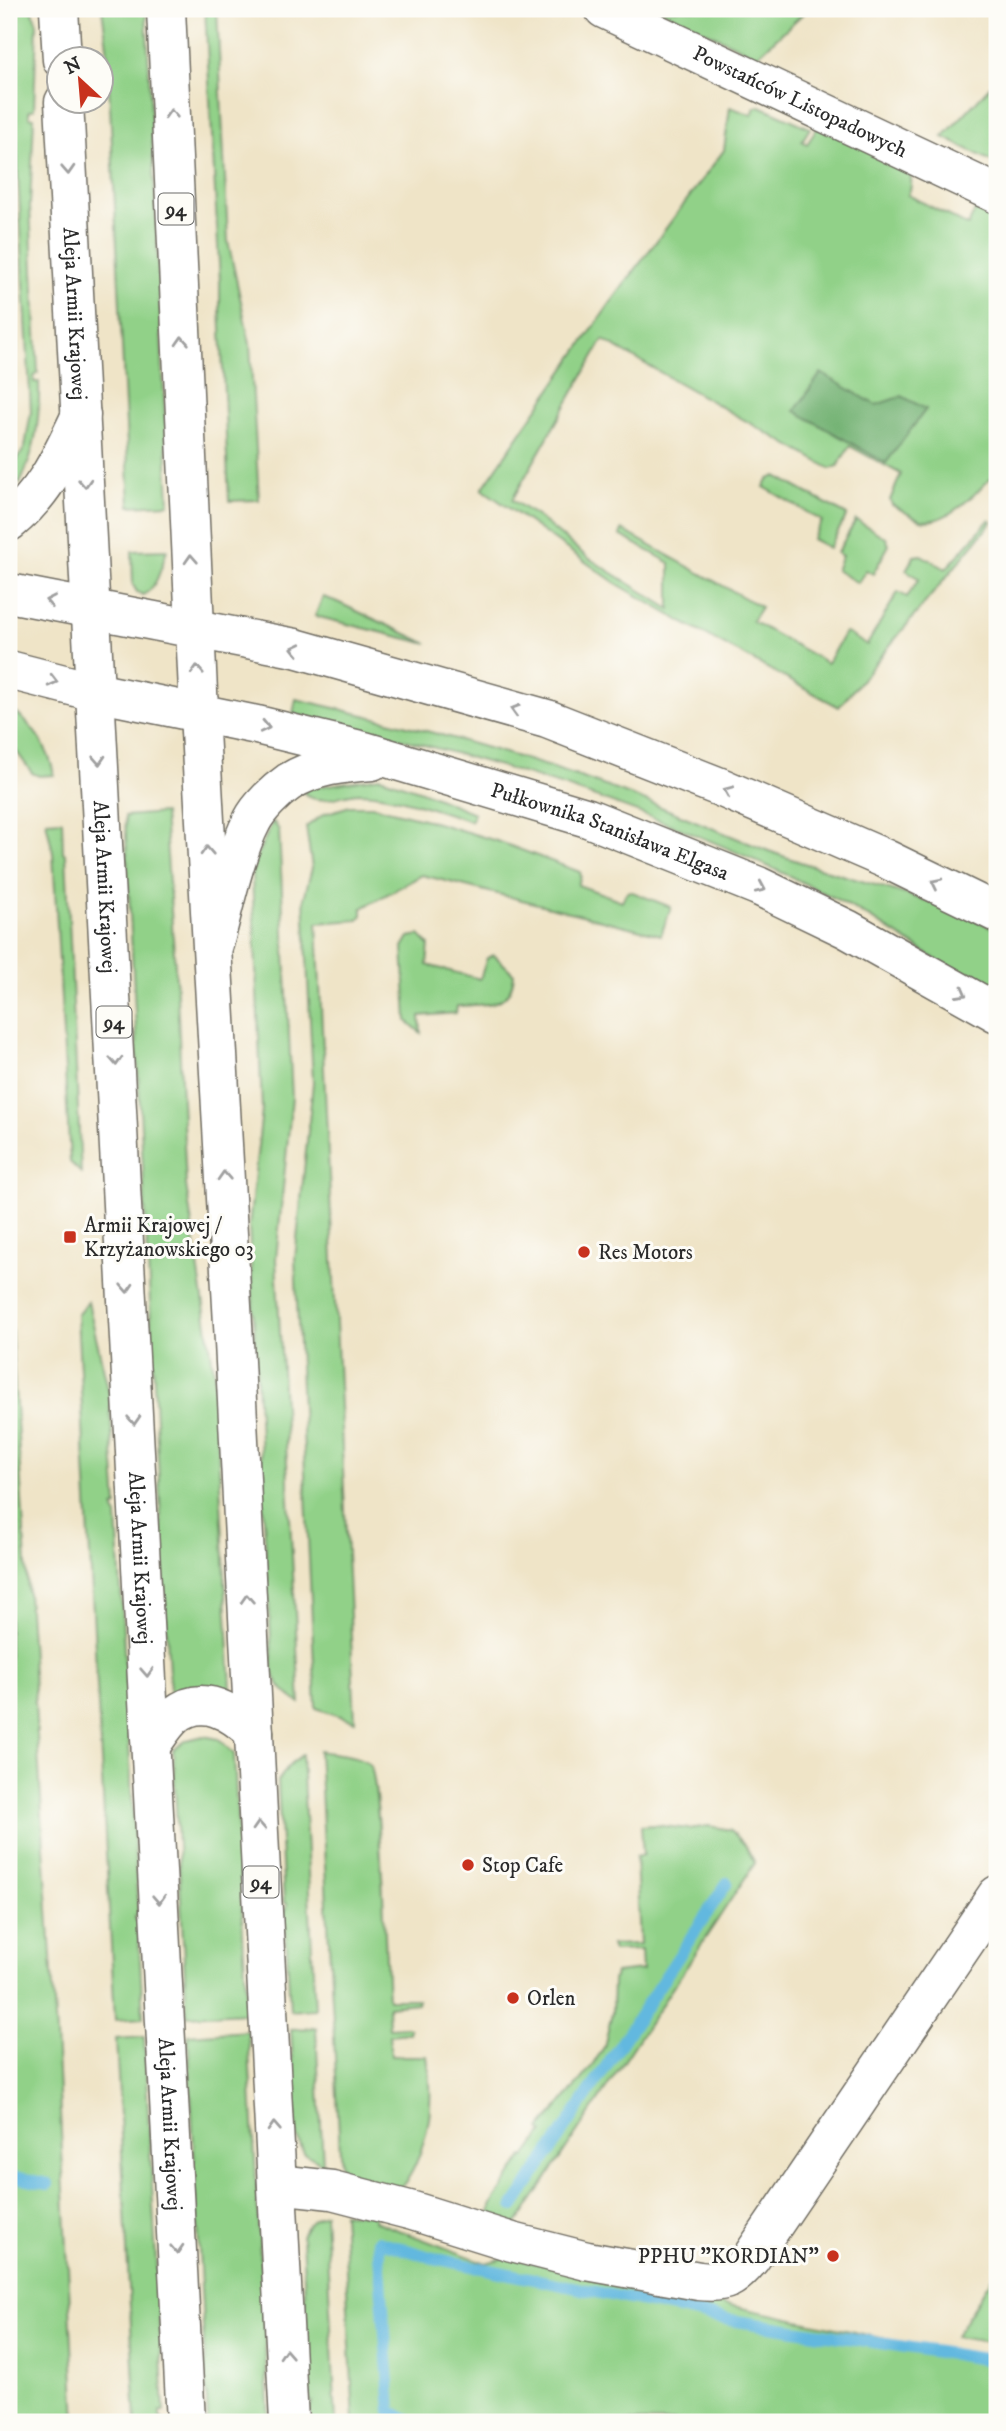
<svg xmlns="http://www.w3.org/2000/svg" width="1006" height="2431" viewBox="0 0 1006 2431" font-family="'IM FELL DW Pica',serif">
<rect width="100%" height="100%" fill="#fdfcf7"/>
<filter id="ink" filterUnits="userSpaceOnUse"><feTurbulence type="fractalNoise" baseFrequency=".0143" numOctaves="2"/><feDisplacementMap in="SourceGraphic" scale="14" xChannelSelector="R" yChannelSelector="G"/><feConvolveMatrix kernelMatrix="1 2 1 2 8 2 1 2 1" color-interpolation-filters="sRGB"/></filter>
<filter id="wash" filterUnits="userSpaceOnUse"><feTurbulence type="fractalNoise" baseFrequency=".00686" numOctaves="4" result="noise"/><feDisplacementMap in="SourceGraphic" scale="28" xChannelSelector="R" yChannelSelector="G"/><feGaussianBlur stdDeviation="1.57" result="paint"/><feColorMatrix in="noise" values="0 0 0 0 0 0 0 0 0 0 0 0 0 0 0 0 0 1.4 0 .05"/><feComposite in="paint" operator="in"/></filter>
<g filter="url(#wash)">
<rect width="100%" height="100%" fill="#efe4c7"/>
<g fill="#91d188" stroke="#5e7e5a" stroke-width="2">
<path d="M 9,9 L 32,9 L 37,24 L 34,109 L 29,111 L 29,117 L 34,118 L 30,206 L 38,373 L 34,377 L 34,382 L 39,382 C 40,421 36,448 20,484 L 14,476 L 13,467 L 25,447 L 31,412 Z"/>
<path d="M 102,9 L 146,9 L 169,504 L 130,506 L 107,46 Z"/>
<path d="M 205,9 L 217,9 L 228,241 L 250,344 L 259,500 L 229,501 L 220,307 L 220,282 Z"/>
<path d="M 658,9 L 808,9 L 757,56 Z"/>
<path d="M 997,79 L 997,164 L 943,137 Z"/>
<path d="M 760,106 L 810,128 L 802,141 L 807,144 L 818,127 L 907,167 C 912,178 913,185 908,195 L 968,226 L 978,204 L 997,213 L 997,472 C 981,488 946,527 921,520 C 911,517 901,509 892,505 L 890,500 L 901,474 L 850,446 L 838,466 L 831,469 L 603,340 L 512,500 L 538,517 L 587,557 L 670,609 L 670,563 L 620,535 L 622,530 L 761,607 L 752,621 L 827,663 L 845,632 L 867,645 L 898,592 L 907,597 L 919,579 L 906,570 L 914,556 L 921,555 L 946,569 L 989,520 L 992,522 L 839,707 L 682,622 L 614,582 L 482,489 L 609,305 L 724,150 L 730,107 L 752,115 L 755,107 Z"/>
<path d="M 776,476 L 847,515 L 829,548 L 812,539 L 822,521 L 764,487 L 769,479 Z"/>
<path d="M 856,520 L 886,538 L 889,545 L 873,574 L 866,570 L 858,583 L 836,570 L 842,556 L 837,553 Z"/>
<path d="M 167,550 C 162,564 158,588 143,595 L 137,592 L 133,585 L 132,551 Z"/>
<path d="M 323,597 L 335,601 L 428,644 L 315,616 Z"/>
<path d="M 296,699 C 402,723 506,750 608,787 C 660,805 710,828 761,848 C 839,879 922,892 997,930 L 997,998 C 942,966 891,927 834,898 C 665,812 479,753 293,714 Z"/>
<path d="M 9,707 C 32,724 49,747 54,775 L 39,776 L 32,773 L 9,741 Z"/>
<path d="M 380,777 L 419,790 L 474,813 L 471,821 C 439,811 392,793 359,793 C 339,794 319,808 303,792 L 310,788 Z"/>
<path d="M 350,806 L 372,806 L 427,820 L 500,842 L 580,872 L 581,876 L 578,885 L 622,901 L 626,893 L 630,891 L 671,907 L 661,935 L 422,875 L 362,908 L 362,915 L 358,920 L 317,923 L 355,1721 L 316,1708 L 295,1259 L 313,1082 L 304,898 L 312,868 L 306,827 L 324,814 Z"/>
<path d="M 164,813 L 177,994 L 186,1185 L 214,1372 L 231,1689 L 230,1693 L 172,1696 L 170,1693 L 125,816 Z"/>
<path d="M 62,820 L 63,852 L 66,855 L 81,1173 L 70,1162 L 53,853 L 46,821 Z"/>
<path d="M 273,821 L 279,830 L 292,1097 L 276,1259 L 300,1703 C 288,1696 278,1686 273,1673 L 262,1487 L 265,1478 L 262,1477 L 249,1226 L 262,1110 L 252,874 L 255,860 Z"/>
<path d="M 419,935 L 429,945 L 427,965 L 480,979 L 487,958 L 494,955 L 514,974 C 511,1009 485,1004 457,1006 L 456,1013 L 420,1016 L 421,1033 L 407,1021 L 403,947 L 409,937 Z"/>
<path d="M 9,1295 L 56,2035 L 76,2422 L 9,2422 Z"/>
<path d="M 88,1302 L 109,1393 L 117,1506 L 114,1507 L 114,1511 L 117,1516 L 138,1915 L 135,1915 L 135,1919 L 138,1923 L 143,2018 L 115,2020 L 77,1315 Z"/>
<path d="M 203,1736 L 219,1739 L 234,1754 L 247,2013 L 187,2016 L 173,1750 L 187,1740 Z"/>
<path d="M 319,1751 C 333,1754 360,1754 370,1765 C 380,1777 386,1969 388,1999 L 418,1999 L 417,2003 L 388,2006 L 389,2028 L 407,2027 L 410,2029 L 409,2033 L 389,2035 L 391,2056 L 427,2056 C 430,2072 431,2090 430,2106 C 430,2127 416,2177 398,2189 L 341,2172 Z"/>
<path d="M 302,1755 L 315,2009 L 290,2011 L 285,1912 L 287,1907 L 287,1903 L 284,1903 L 278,1781 L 290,1764 Z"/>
<path d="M 654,1825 L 689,1829 L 709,1826 L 731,1830 L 745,1845 L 755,1863 L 516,2225 L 490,2218 L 491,2206 L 523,2156 L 525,2157 L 543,2132 L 540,2130 L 592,2066 L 604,2047 L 612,2013 L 613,1981 L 615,1973 L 642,1970 L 641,1950 L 613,1951 L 611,1945 L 640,1944 L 636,1857 L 643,1855 L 641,1826 Z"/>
<path d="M 316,2028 L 323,2164 L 304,2153 L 297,2137 L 291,2029 Z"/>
<path d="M 248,2031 L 269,2422 L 208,2422 L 188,2035 Z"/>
<path d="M 144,2037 L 164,2411 L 160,2411 L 160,2417 L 165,2422 L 136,2422 L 116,2039 Z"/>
<path d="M 343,2213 L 374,2215 L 374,2221 L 486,2263 L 507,2257 L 997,2363 L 997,2422 L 354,2422 Z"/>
<path d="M 325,2214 L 336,2422 L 311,2422 L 310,2410 L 313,2402 L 310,2401 L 302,2236 C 306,2223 313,2218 325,2214 Z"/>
<path d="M 997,2269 L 997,2343 L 955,2337 Z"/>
</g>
<path fill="#74b374" stroke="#506f50" stroke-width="2" d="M 821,373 L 876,405 L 902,396 L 926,409 L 886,463 L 795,411 Z"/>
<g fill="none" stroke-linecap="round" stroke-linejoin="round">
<g stroke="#62b8df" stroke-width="12">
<path d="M 9,2176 L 48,2184"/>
<path d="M 514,2206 L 727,1883"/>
<path d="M 411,2422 L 391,2411 L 378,2241 L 433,2258 L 730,2320 L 997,2361"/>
</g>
</g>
</g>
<g filter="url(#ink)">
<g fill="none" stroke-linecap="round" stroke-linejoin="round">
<g stroke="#706c62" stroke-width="41">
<g id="street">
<path id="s1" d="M 604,9 L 997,194"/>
<path d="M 277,2184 L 332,2190 L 413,2211 L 512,2242 L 587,2261 L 699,2281 C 726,2284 734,2279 751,2258 L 997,1895"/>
</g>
</g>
<g stroke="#706c62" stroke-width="41">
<g id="secondary">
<path d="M 9,522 C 46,492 61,457 81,415"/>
<path d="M 9,593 L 295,648 L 547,719 L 720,787 L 886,859 L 997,913"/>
<path id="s2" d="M 9,670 L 95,692 L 257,725 L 364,751 L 588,818 L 758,886 L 847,929 L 997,1013"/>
<path d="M 214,944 C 224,907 235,853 252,821 C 259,807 276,791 289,782 C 314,766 344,763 372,761"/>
</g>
</g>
<g stroke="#706c62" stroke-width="41">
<g id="primary">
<path d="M 59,9 L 62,60"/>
<path d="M 166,9 L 199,713 L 234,1342 L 289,2422"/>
<path id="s3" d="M 64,102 L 186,2422"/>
<path d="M 151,1745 C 158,1736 166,1722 175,1715 C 203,1693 232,1712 254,1732"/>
</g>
</g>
<use href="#street" stroke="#fff" stroke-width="38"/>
<use href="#secondary" stroke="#fff" stroke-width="38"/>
<use href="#primary" stroke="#fff" stroke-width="38"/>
</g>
<defs><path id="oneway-chevron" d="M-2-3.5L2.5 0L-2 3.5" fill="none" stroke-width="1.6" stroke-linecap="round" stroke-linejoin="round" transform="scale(1.75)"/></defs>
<g stroke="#a0a0a0">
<use href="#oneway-chevron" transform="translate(171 114) rotate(-93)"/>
<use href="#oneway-chevron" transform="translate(68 170) rotate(87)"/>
<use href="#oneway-chevron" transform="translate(182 341) rotate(-93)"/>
<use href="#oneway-chevron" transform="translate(85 483) rotate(87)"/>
<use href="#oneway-chevron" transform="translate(191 559) rotate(-93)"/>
<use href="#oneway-chevron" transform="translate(50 601) rotate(-169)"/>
<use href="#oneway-chevron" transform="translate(296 649) rotate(-167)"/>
<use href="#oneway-chevron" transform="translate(197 670) rotate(-92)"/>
<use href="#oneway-chevron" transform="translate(53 681) rotate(14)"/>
<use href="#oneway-chevron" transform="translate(515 710) rotate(-164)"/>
<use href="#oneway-chevron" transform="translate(265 727) rotate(13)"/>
<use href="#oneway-chevron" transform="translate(99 760) rotate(87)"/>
<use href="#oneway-chevron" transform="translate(728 791) rotate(-157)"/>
<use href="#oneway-chevron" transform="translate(207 851) rotate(-93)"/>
<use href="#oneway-chevron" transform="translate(936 883) rotate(-154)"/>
<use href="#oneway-chevron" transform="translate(761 888) rotate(24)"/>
<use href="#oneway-chevron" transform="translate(962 993) rotate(29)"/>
<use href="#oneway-chevron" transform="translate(116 1061) rotate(87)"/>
<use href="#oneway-chevron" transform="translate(224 1176) rotate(-93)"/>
<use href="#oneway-chevron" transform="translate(127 1288) rotate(87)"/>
<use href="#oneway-chevron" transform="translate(134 1420) rotate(87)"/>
<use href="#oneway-chevron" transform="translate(247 1599) rotate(-93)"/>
<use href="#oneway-chevron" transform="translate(147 1672) rotate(87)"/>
<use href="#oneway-chevron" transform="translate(259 1826) rotate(-93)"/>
<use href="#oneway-chevron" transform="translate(159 1899) rotate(87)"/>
<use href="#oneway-chevron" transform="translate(274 2127) rotate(-93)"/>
<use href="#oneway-chevron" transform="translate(177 2249) rotate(87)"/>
<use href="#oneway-chevron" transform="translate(286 2354) rotate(-93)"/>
</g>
</g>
<g fill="#c8321e" stroke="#fdfcf7" stroke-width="2.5">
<rect x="63" y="1230" width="14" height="14" rx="3.5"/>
<circle cx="584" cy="1252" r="7"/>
<circle cx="468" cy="1865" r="7"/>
<circle cx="513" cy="1998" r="7"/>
<circle cx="833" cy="2256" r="7"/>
</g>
<g text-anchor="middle" stroke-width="6" stroke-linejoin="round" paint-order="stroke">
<g fill="#fdfcf7" stroke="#6a6a68" stroke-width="2">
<rect x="158.5" y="193.5" width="35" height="31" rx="5"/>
<rect x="96.5" y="1006.5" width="35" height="31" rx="5"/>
<rect x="243.5" y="1866.5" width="35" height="31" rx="5"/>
</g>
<g font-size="19" font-weight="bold" fill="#2b2b2b">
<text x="176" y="216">94</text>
<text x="114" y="1029">94</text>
<text x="261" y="1889">94</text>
</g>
<g font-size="21" fill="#2b2b2b" stroke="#fdfcf7">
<text dy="7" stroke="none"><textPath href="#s1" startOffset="217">Powstańców Listopadowych</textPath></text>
<text dy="7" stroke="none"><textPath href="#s3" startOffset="212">Aleja Armii Krajowej</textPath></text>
<text dy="7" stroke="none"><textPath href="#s2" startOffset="623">Pułkownika Stanisława Elgasa</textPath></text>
<text dy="7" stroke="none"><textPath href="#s3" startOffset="786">Aleja Armii Krajowej</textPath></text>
<text dy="7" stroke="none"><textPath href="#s3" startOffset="1458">Aleja Armii Krajowej</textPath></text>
<text dy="7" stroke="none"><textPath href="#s3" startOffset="2025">Aleja Armii Krajowej</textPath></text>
</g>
<g font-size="21" fill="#2b2b2b" stroke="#fdfcf7" text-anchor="start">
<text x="84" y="1232">Armii Krajowej /<tspan x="84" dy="24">Krzyżanowskiego 03</tspan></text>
<text x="598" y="1259">Res Motors</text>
<text x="482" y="1872">Stop Cafe</text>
<text x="527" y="2005">Orlen</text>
<text x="819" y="2263" text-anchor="end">PPHU "KORDIAN"</text>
</g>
</g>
<rect width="1006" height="2431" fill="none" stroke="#fdfcf7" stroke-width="35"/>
<g transform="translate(80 80) rotate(334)"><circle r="33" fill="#fdfcf7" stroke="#a9a8a5" stroke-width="2"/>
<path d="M0-5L12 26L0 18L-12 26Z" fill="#c8321e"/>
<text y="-10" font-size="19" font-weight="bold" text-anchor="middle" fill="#2b2b2b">N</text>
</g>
</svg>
